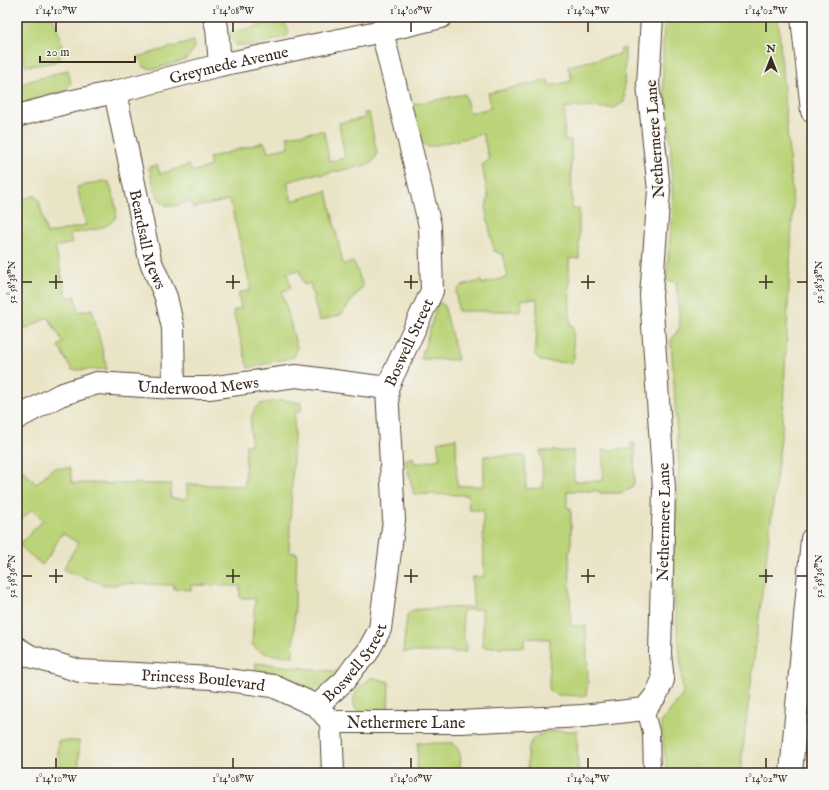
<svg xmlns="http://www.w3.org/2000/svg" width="829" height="790" viewBox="0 0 829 790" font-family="'IM FELL English',serif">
<rect width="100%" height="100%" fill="#f6f6f2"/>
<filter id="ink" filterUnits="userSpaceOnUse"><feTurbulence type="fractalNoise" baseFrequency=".025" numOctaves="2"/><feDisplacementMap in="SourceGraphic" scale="8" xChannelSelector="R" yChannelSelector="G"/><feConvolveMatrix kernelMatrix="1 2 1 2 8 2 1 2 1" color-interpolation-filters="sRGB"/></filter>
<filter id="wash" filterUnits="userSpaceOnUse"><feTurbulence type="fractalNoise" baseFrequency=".012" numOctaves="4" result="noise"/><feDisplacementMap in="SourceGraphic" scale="16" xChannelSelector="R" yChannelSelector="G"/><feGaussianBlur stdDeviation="0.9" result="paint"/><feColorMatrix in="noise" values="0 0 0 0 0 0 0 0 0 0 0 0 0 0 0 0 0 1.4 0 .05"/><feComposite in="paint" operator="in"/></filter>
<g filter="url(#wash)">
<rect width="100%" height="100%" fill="#eae4c6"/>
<g fill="#bbd479" stroke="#7b7f4c">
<path d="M 17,17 L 53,17 C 57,31 72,58 51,63 C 42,65 33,65 25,66 L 21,46 L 17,46 Z"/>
<path d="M 665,17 L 778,17 L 793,205 L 782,430 L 740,773 L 667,773 L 661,723 L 683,694 L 679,644 L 671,571 L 679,467 L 671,340 L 680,327 L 676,281 L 666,281 L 673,209 L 670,132 L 663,82 L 663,41 Z"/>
<path d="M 283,20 L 289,31 L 287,36 L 257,46 L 236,45 L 225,34 Z"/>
<path d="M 194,41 L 194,49 L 186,60 L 154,69 L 144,67 L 137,57 Z"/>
<path d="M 625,48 L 624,102 L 614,108 L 565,107 L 564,140 L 571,140 L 572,209 L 579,209 L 579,258 L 569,259 L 570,326 L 573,326 L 574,359 L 571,363 L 540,361 L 535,354 L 537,332 L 537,299 L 522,299 L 520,311 L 458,311 L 456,292 L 461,286 L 481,281 L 482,284 L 508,277 L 503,255 L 494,251 L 486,211 L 488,196 L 482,165 L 489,160 L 483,134 L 428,147 L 420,141 L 412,105 L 465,94 L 469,113 L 491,108 L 488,93 L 548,80 L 550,86 L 572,81 L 568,66 L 621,54 L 620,50 Z"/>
<path d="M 68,70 L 71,83 L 65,91 L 17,104 L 17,85 Z"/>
<path d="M 364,113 L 369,113 L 377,153 L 375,158 L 371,164 L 320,175 L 319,173 L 287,182 L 292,201 L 327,191 L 343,264 L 354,262 L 363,286 L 341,315 L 319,321 L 310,283 L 304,285 L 299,270 L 287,273 L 291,289 L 282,291 L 297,348 L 294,357 L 248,368 L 233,311 L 241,308 L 238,293 L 251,290 L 230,200 L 193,208 L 191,201 C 185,203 176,207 170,206 C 156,206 152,178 149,167 L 157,165 L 160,174 L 189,165 L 192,172 L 211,166 L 209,158 L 264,142 L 268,152 L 289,147 L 287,136 L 319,131 L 324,131 L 329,161 L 345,158 L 339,123 L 365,118 Z"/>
<path d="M 103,181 L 109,182 C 111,189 118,209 116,216 C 111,230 83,231 70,234 L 72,243 L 55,247 L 67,298 L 75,296 L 78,312 L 92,309 L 107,369 L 72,370 L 58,346 L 63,342 L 48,317 L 26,329 L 17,313 L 17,202 L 35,195 L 39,201 L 47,234 L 86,225 L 77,187 Z"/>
<path d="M 438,302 L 444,305 L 458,360 L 421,359 Z"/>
<path d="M 283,400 L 301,403 L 301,411 L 295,412 L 289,552 L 297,553 L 293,656 C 278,655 261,657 252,644 L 255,598 L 240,598 L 240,586 L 191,585 L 191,590 L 174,589 L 174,585 L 118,583 L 117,585 L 105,585 L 64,570 L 65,566 L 78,543 L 62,533 L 49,556 L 42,565 L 18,544 L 23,541 L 43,520 L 32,509 L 17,524 L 17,465 L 21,468 L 36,484 L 53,468 L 70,468 L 72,483 L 172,484 L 170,498 L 187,499 L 187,484 L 245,486 L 246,445 L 251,445 C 251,433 247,410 261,404 C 268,402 276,402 283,400 Z"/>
<path d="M 456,438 L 457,486 L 484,486 L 484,456 L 525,456 L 526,489 L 543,488 L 542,458 L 540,451 L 570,451 L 573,450 L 574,481 L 603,481 L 603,450 L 631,449 L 631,443 L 635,443 L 634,482 L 632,488 L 621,493 L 600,493 L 599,491 L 567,491 L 567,508 L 571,508 L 571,543 L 569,554 L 571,626 L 586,626 L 588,682 L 586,696 L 557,695 L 549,690 L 550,639 L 524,638 L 524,647 L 483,647 L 482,609 L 462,611 L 464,642 L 466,642 L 466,652 L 403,652 L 407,615 L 413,610 L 421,609 L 473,607 L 472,577 L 484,577 L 483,510 L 469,510 L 468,495 L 414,494 L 405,460 L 413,457 L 415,464 L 440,459 L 437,442 Z"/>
<path d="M 256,663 L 342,672 L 322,688 L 311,690 L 292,683 L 275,673 L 255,669 Z"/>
<path d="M 372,677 L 389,682 L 388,713 L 366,714 L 356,710 C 348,694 361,687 372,677 Z"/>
<path d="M 551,731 L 577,731 L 578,770 L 576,773 L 528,773 C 528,750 524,736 551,731 Z"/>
<path d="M 58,741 L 79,741 L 79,772 L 130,773 L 37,773 L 37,770 L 58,771 Z"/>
<path d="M 418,743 L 453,743 C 463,754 461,759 459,773 L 417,773 Z"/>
</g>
</g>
<g filter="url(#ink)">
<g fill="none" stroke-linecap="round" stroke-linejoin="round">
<g stroke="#554637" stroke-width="18">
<path id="lane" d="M 645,709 L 651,732 L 652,773"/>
</g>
<g stroke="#554637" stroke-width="24">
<g id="street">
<path d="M 214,17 L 217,28 L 220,65"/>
<path id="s1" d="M 115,92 L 150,260 L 166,297 L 173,328 L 174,388"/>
<path id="s2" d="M 17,116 L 69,102 L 115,92 L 220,65 L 382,31 L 441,17"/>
<path id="s3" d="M 17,418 L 60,395 L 97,383 L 174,388 L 209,388 L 296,376 L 387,388"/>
<path id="s4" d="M 17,648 L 30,656 L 80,671 L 212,678 L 273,686 L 317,706 L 331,722 L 333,773"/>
<path id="s5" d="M 317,706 L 345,680 L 355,666 L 367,653 L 380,629 L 394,520 L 387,388 L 432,291 L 430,226 L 382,31"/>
<path id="s6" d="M 331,722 L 460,722 L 583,716 L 645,709 L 656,695 L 663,680 L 660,654 L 664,489 L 651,296 L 659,191 L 648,84 L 652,17"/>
</g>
</g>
<g stroke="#554637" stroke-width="24">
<g id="primary">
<path d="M 802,17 L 812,111"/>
<path d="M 791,773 L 812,539"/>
</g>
</g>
<use href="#lane" stroke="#fff" stroke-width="16"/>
<use href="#street" stroke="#fff" stroke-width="22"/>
<use href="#primary" stroke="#fff" stroke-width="22"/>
</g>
</g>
<path fill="none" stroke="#3b2a1e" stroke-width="1.5" d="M 56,22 L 56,32M 233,22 L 233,32M 411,22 L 411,32M 588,22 L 588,32M 766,22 L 766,32M 56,275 L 56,289M 233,275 L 233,289M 411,275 L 411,289M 588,275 L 588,289M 766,275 L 766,289M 22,282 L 32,282M 49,282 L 63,282M 226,282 L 240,282M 404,282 L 418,282M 581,282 L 595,282M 759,282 L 773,282M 797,282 L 807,282M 56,569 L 56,583M 233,569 L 233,583M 411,569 L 411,583M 588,569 L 588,583M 766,569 L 766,583M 22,576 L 32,576M 49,576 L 63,576M 226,576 L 240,576M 404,576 L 418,576M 581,576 L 595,576M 759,576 L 773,576M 797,576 L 807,576M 56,758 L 56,768M 233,758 L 233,768M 411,758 L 411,768M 588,758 L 588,768M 766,758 L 766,768"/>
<g text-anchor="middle" stroke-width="3" stroke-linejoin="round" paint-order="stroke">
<g font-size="16" fill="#3b2a1e" stroke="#f6f6f2">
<text dy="6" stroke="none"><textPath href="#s2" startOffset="218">Greymede Avenue</textPath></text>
<text transform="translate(654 139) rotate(-94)" y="6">Nethermere Lane</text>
<text dy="6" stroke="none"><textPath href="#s1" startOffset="151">Beardsall Mews</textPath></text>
<text dy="6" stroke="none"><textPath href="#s5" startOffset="393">Boswell Street</textPath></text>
<text dy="6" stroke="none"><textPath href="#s3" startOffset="189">Underwood Mews</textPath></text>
<text dy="6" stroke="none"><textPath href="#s6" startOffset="507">Nethermere Lane</textPath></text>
<text dy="6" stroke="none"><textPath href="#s5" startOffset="58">Boswell Street</textPath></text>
<text dy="6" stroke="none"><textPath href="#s4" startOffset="191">Princess Boulevard</textPath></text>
<text dy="6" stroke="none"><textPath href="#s6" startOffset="75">Nethermere Lane</textPath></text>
</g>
</g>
<rect width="829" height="790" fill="none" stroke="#f6f6f2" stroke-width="44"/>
<g transform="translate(771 58)" stroke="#f6f6f2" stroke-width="3" paint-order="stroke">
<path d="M0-3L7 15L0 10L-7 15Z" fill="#3b2a1e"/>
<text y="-6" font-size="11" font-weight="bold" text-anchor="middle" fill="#3b2a1e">N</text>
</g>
<path d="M40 56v6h95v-6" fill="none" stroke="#3b2a1e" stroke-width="2"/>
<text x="46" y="56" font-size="12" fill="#3b2a1e" stroke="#f6f6f2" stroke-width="3" paint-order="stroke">20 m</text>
<rect x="22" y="22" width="785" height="746" fill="none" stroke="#3b2a1e" stroke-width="1.5"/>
<g font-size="10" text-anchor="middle" fill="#3b2a1e">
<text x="56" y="14">1°14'10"W</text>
<text x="233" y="14">1°14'08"W</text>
<text x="411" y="14">1°14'06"W</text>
<text x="588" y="14">1°14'04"W</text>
<text x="766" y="14">1°14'02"W</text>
<text transform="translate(11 282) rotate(-90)" y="4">52°58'38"N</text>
<text transform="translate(818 282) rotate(-90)" y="4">52°58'38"N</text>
<text transform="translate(11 576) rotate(-90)" y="4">52°58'36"N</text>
<text transform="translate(818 576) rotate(-90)" y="4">52°58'36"N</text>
<text x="56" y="782">1°14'10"W</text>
<text x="233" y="782">1°14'08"W</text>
<text x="411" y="782">1°14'06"W</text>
<text x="588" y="782">1°14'04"W</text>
<text x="766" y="782">1°14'02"W</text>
</g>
</svg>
